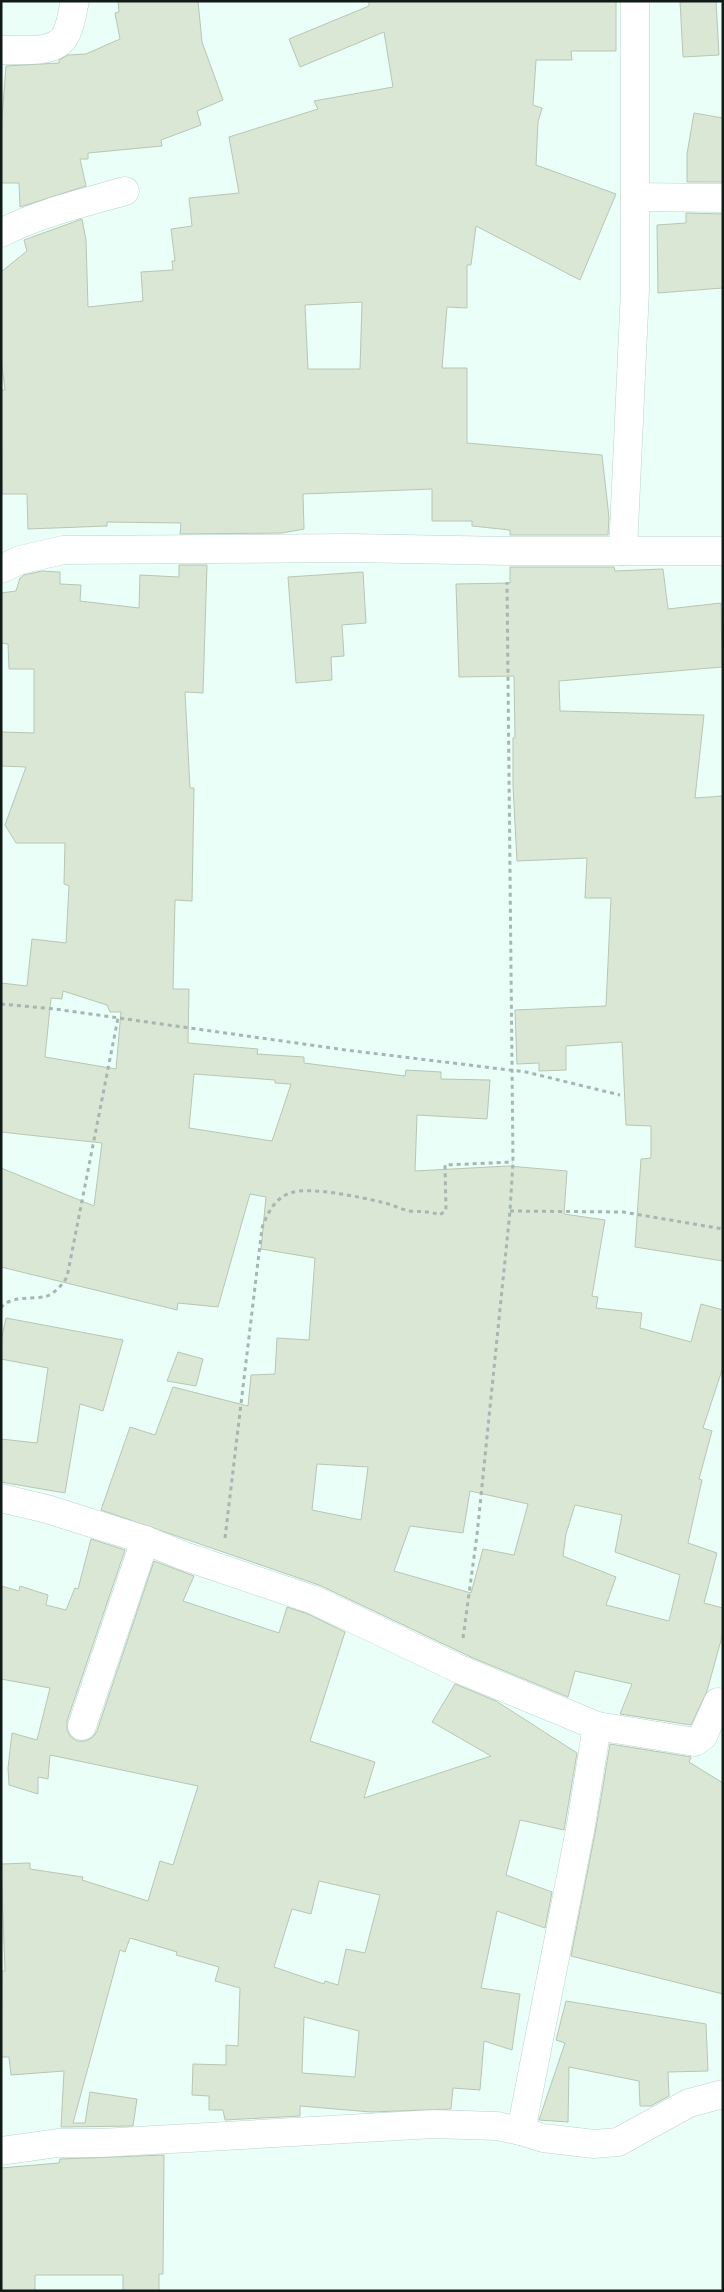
<svg xmlns="http://www.w3.org/2000/svg" width="724" height="2292" viewBox="0 0 724 2292" font-family="Georgia,serif">
<rect width="100%" height="100%" fill="#eafff8"/>
<g fill="#d9e7d4" stroke="#b8c6b4" fill-rule="evenodd">
<path d="M 118,1 L 198,1 L 202,42 L 223,100 L 197,111 L 201,125 L 161,140 L 162,146 L 88,153 L 88,159 L 80,159 L 86,186 L 20,207 L 19,183 L 1,183 L 1,131 L 6,66 L 59,63 L 59,60 L 68,55 L 86,54 L 120,39 L 115,13 L 119,12 Z"/>
<path d="M 369,1 L 616,1 L 616,51 L 571,51 L 572,60 L 536,60 L 533,105 L 542,108 L 538,122 L 536,165 L 616,194 L 580,280 L 476,226 L 471,265 L 467,265 L 467,308 L 447,307 L 442,368 L 467,368 L 467,443 L 602,455 L 609,517 L 608,535 L 510,535 L 510,530 L 472,526 L 472,521 L 432,521 L 432,489 L 303,494 L 304,529 L 282,533 L 180,534 L 181,523 L 107,522 L 107,526 L 28,529 L 27,494 L 2,494 L 1,390 L 5,390 L 1,360 L 1,272 L 27,251 L 24,240 L 82,219 L 86,240 L 88,307 L 143,301 L 141,272 L 173,270 L 172,261 L 175,261 L 171,229 L 192,226 L 189,198 L 239,193 L 229,137 L 318,109 L 314,101 L 393,87 L 384,32 L 300,67 L 289,39 L 369,6 ZM 362,302 L 360,369 L 308,369 L 305,305 Z"/>
<path d="M 680,1 L 716,1 L 719,55 L 683,57 Z"/>
<path d="M 694,113 L 723,118 L 723,182 L 687,182 L 687,154 Z"/>
<path d="M 686,213 L 723,214 L 723,288 L 658,293 L 657,225 L 686,223 Z"/>
<path d="M 179,565 L 207,565 L 203,693 L 185,692 L 190,788 L 194,788 L 192,901 L 175,900 L 173,989 L 189,989 L 188,1043 L 258,1049 L 257,1054 L 304,1057 L 304,1063 L 405,1076 L 406,1070 L 441,1072 L 441,1079 L 490,1080 L 487,1119 L 417,1115 L 415,1171 L 508,1166 L 567,1171 L 564,1214 L 605,1220 L 592,1296 L 598,1297 L 596,1308 L 642,1313 L 640,1328 L 691,1342 L 701,1304 L 723,1310 L 723,1367 L 703,1428 L 712,1431 L 699,1479 L 702,1480 L 688,1543 L 717,1553 L 704,1603 L 723,1608 L 723,1633 L 707,1691 L 691,1725 L 620,1714 L 632,1684 L 575,1671 L 568,1697 L 473,1658 L 319,1585 L 101,1510 L 130,1427 L 155,1435 L 173,1387 L 248,1406 L 251,1375 L 275,1374 L 277,1338 L 309,1340 L 315,1258 L 261,1249 L 266,1197 L 250,1194 L 218,1307 L 178,1303 L 177,1310 L 1,1267 L 1,1168 L 94,1206 L 102,1143 L 1,1132 L 1,983 L 27,986 L 32,939 L 66,943 L 69,886 L 64,884 L 65,843 L 16,843 L 5,825 L 26,767 L 1,766 L 1,732 L 34,733 L 34,669 L 9,669 L 8,644 L 1,643 L 1,593 L 16,591 L 20,578 L 24,575 L 42,571 L 60,572 L 60,584 L 81,585 L 80,601 L 139,608 L 140,575 L 179,577 ZM 63,991 L 107,1005 L 110,1012 L 121,1012 L 116,1069 L 45,1057 L 51,998 L 62,999 ZM 194,1074 L 275,1080 L 275,1083 L 291,1084 L 272,1141 L 189,1128 ZM 317,1464 L 368,1467 L 361,1520 L 312,1510 ZM 470,1491 L 528,1504 L 514,1555 L 483,1549 L 471,1593 L 394,1571 L 410,1526 L 463,1533 ZM 575,1505 L 622,1515 L 615,1552 L 680,1575 L 669,1621 L 606,1605 L 616,1577 L 563,1556 L 566,1534 Z"/>
<path d="M 510,567 L 614,567 L 615,571 L 663,569 L 668,609 L 721,603 L 722,667 L 559,681 L 560,711 L 704,715 L 695,798 L 723,796 L 723,1261 L 635,1247 L 641,1159 L 651,1158 L 651,1126 L 626,1125 L 622,1042 L 566,1046 L 566,1070 L 539,1071 L 539,1063 L 517,1064 L 515,1010 L 606,1006 L 611,898 L 585,898 L 587,858 L 517,861 L 513,786 L 513,738 L 515,738 L 514,676 L 459,677 L 456,584 L 510,583 Z"/>
<path d="M 363,572 L 366,623 L 342,625 L 344,656 L 331,657 L 332,680 L 296,683 L 288,577 Z"/>
<path d="M 6,1318 L 123,1340 L 103,1411 L 80,1404 L 65,1493 L 1,1482 L 1,1439 L 37,1443 L 48,1368 L 1,1359 L 1,1341 Z"/>
<path d="M 178,1352 L 203,1359 L 196,1386 L 167,1381 Z"/>
<path d="M 91,1539 L 125,1550 L 67,1721 L 67,1730 L 71,1737 L 77,1741 L 86,1741 L 93,1737 L 97,1731 L 154,1561 L 194,1576 L 183,1601 L 279,1633 L 287,1607 L 308,1614 L 345,1632 L 310,1741 L 375,1762 L 364,1798 L 491,1756 L 432,1722 L 455,1684 L 496,1701 L 577,1753 L 564,1830 L 520,1820 L 506,1875 L 552,1892 L 545,1928 L 497,1911 L 481,1988 L 520,1994 L 512,2050 L 484,2041 L 480,2090 L 453,2088 L 451,2109 L 371,2112 L 300,2106 L 300,2116 L 225,2120 L 223,2110 L 209,2110 L 209,2096 L 192,2095 L 193,2064 L 226,2065 L 226,2045 L 238,2046 L 240,1988 L 215,1981 L 219,1967 L 176,1955 L 177,1952 L 130,1938 L 125,1952 L 120,1950 L 73,2123 L 85,2123 L 90,2092 L 137,2099 L 133,2126 L 61,2127 L 64,2071 L 11,2075 L 9,2057 L 1,2057 L 2,1971 L 5,1971 L 1,1864 L 30,1863 L 30,1869 L 83,1877 L 82,1880 L 148,1901 L 160,1861 L 173,1865 L 198,1786 L 50,1755 L 48,1779 L 38,1777 L 38,1794 L 9,1785 L 8,1768 L 12,1733 L 37,1740 L 50,1688 L 1,1679 L 1,1586 L 19,1591 L 20,1586 L 48,1595 L 46,1605 L 66,1610 L 75,1588 L 78,1589 ZM 319,1881 L 380,1895 L 365,1953 L 346,1949 L 338,1985 L 325,1981 L 324,1984 L 274,1967 L 292,1909 L 311,1914 ZM 304,2017 L 359,2031 L 355,2077 L 302,2073 Z"/>
<path d="M 610,1744 L 691,1757 L 689,1762 L 723,1783 L 723,1994 L 571,1956 L 596,1828 Z"/>
<path d="M 566,2001 L 706,2024 L 708,2071 L 668,2072 L 669,2096 L 651,2106 L 640,2106 L 639,2081 L 569,2067 L 568,2122 L 539,2120 L 565,2043 L 556,2040 Z"/>
<path d="M 164,2155 L 163,2274 L 159,2274 L 159,2291 L 123,2291 L 123,2275 L 35,2275 L 35,2291 L 1,2291 L 1,2168 L 59,2163 L 60,2159 Z"/>
</g>
<g fill="none" stroke-linecap="round" stroke-linejoin="round">
<g stroke="#bad3cb" stroke-width="29">
<g id="street">
<path d="M 1,50 C 20,49 54,55 65,36 C 71,27 72,12 75,1"/>
<path d="M 635,197 L 723,198"/>
<path d="M 1,233 C 39,213 84,203 125,191"/>
<path d="M 623,551 L 635,289 L 635,1"/>
<path d="M 1,1498 L 47,1509 L 145,1540 L 184,1556 L 314,1600 L 459,1669 L 597,1726 L 581,1825 L 521,2131 L 543,2138 L 594,2144 L 618,2142 L 689,2103 L 723,2094"/>
<path d="M 82,1726 L 145,1540"/>
<path d="M 597,1726 L 695,1742 L 703,1736 L 718,1702 L 723,1704"/>
<path d="M 1,2151 L 58,2143 L 101,2143 L 434,2124 L 497,2126 L 521,2131"/>
</g>
</g>
<g stroke="#bad3cb" stroke-width="29">
<path id="secondary" d="M 1,569 L 20,560 L 63,550 L 353,548 L 508,551 L 723,551"/>
</g>
<g stroke="#a6b7b1" stroke-width="3" stroke-dasharray="4 4" stroke-linecap="butt">
<path d="M 1,1004 L 55,1009 L 346,1050 L 526,1072 L 620,1095"/>
<path d="M 510,1211 L 623,1212 L 723,1229"/>
<path d="M 1,1308 C 10,1295 33,1300 47,1296 C 55,1293 62,1285 67,1277 L 118,1018"/>
<path d="M 225,1538 L 262,1228 C 267,1214 275,1198 290,1193 C 309,1186 360,1197 381,1202 C 391,1204 400,1209 410,1211 C 421,1212 430,1211 440,1215 L 446,1210 L 445,1165 L 513,1162"/>
<path d="M 463,1638 L 477,1535 L 510,1211 L 513,1162 L 507,582"/>
</g>
<use href="#street" stroke="#fff" stroke-width="28"/>
<use href="#secondary" stroke="#fff" stroke-width="28"/>
</g>
<rect width="724" height="2292" fill="none" stroke="#111a17" stroke-width="5"/>
</svg>
